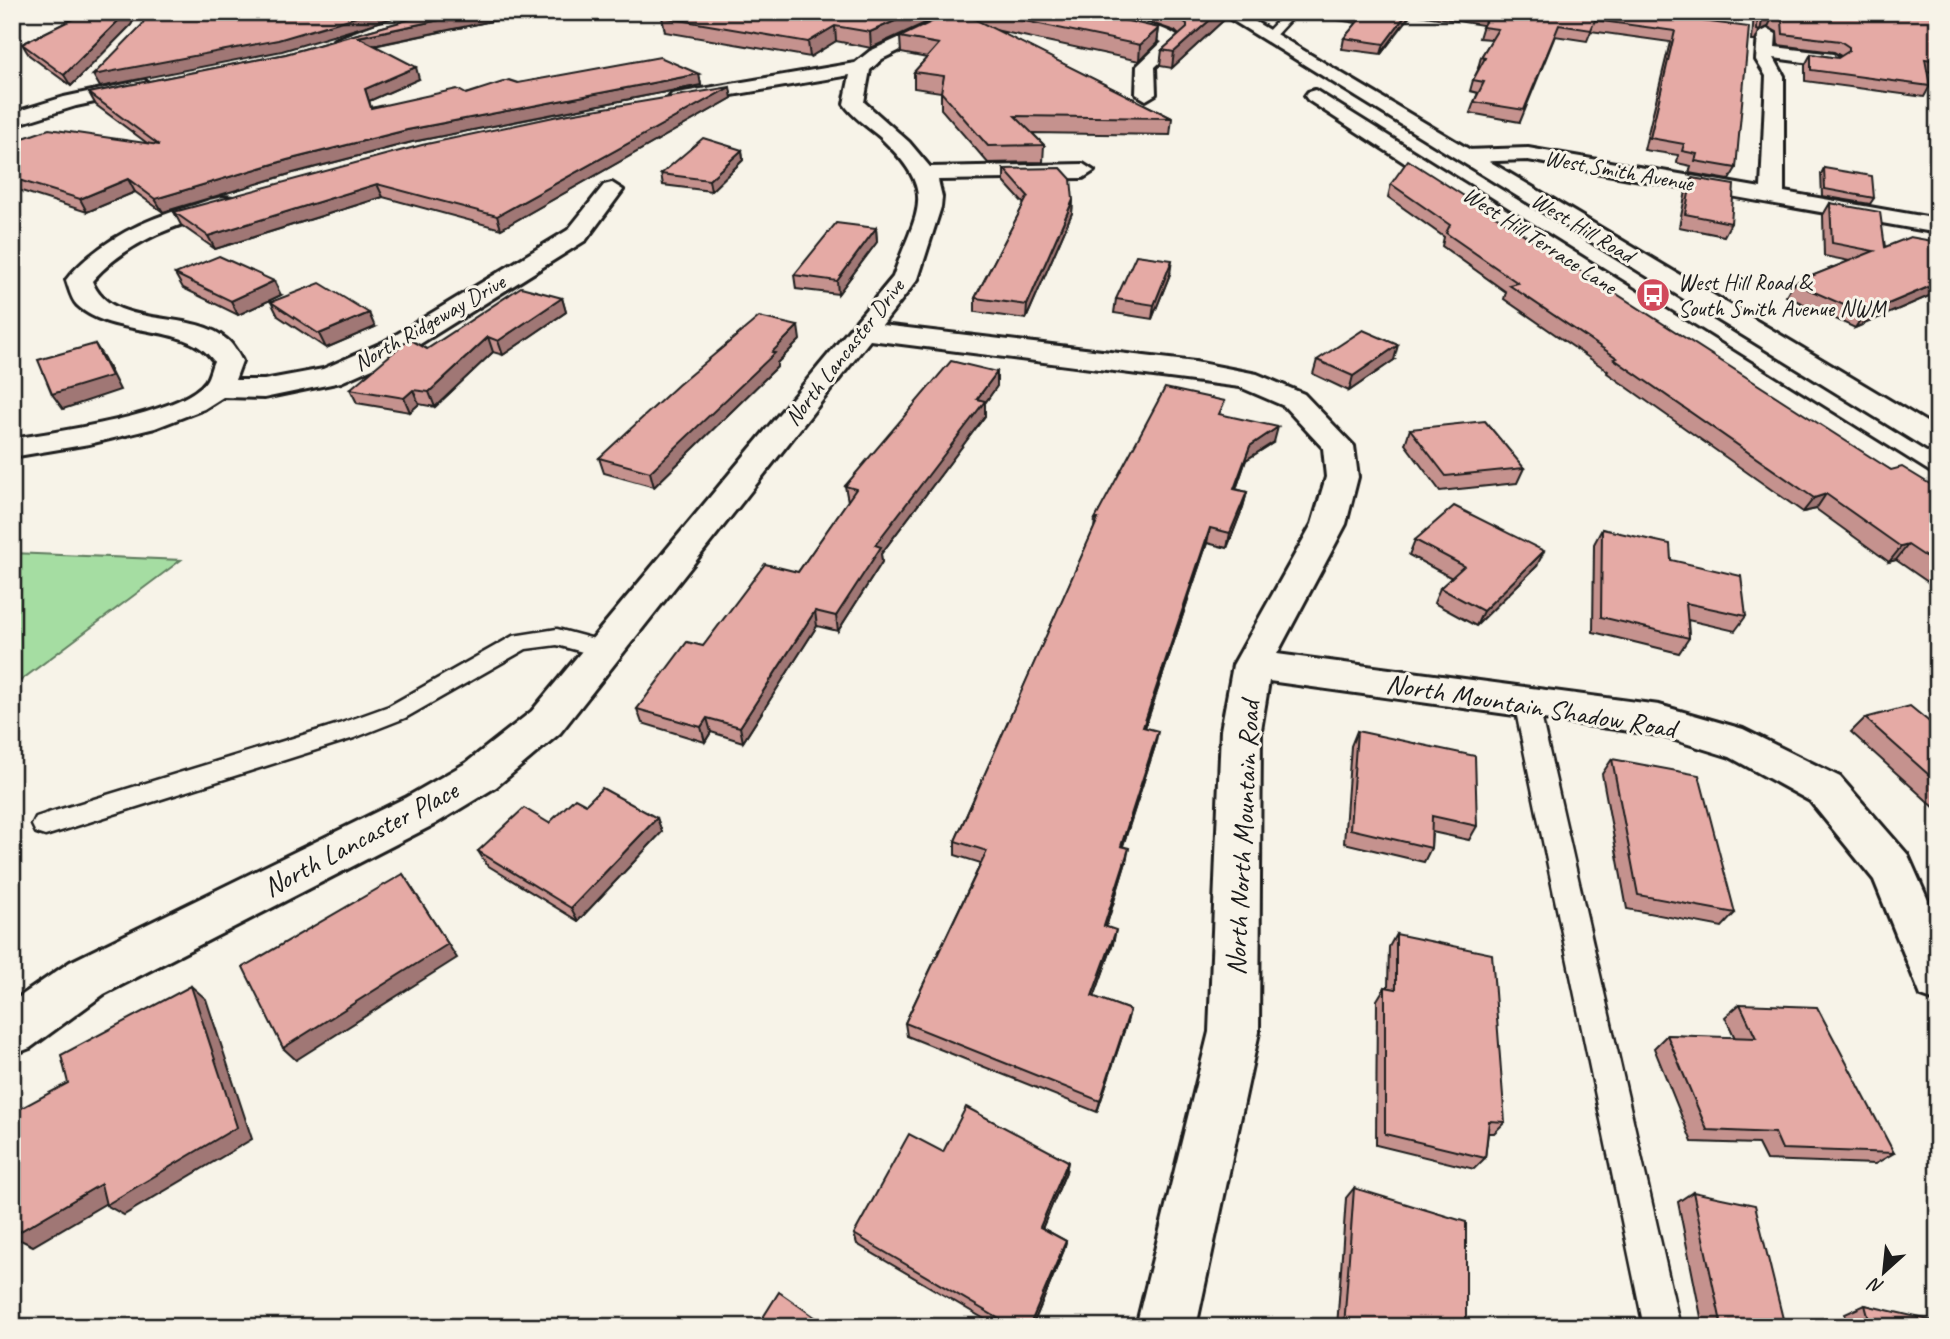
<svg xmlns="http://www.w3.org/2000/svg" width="1950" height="1339" viewBox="0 0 1950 1339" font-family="Caveat,sans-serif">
<rect width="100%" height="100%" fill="#f7f3e8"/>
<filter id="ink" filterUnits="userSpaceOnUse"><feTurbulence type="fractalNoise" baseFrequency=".0143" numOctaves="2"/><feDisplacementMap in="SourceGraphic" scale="14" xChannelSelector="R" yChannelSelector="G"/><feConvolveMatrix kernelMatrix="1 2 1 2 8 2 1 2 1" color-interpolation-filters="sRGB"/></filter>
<g filter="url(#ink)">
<path fill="#a5dda2" stroke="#607c5f" stroke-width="2" d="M 12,553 L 181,560 L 12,687 Z"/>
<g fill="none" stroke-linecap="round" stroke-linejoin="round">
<g stroke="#1c1c1c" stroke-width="5">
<g id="lane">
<path d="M 1286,12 L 1297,12 L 1272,39 L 1264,39 L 1264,35 Z"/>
<path d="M 557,629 L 613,644 L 616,650 L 613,656 L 605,658 L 557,645 L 526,649 L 405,718 L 354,738 L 45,836 L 36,833 L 32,825 L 36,817 L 45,814 L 339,724 L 389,706 L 513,636 Z"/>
<path d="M 1526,693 L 1534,696 L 1538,702 L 1680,1327 L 1644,1327 L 1514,702 L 1518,696 Z"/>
</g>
</g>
<g stroke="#1c1c1c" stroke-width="6">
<g id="street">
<path d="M 424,12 L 456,12 L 454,16 L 395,29 L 346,48 L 334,48 L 331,44 L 334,40 L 384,21 Z"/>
<path d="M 956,12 L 978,12 L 882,59 L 870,70 L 864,102 L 909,142 L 930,167 L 1083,164 L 1094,171 L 1083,178 L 938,180 L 942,197 L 941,207 L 918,279 L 882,325 L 1195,362 L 1257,374 L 1304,394 L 1354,446 L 1358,477 L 1346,524 L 1277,654 L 1659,705 L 1743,729 L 1840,777 L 1908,855 L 1938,923 L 1938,1002 L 1921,996 L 1874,880 L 1810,801 L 1730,757 L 1659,735 L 1269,681 L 1261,730 L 1259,1032 L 1196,1327 L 1136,1327 L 1209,1032 L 1221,730 L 1233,665 L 1312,524 L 1326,477 L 1323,448 L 1284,406 L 1240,387 L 870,340 L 560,733 L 496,787 L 435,824 L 104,994 L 30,1048 L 12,1055 L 12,1002 L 70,962 L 405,798 L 466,763 L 532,711 L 893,277 C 916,209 941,195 880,137 C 868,127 853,117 844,104 L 850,75 L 679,104 L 669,98 L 672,94 L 855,63 L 870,51 Z"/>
<path d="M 1057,12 C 1085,12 1165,20 1183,41 L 1155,67 L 1156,94 L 1146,100 L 1136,94 L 1137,66 L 1162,42 C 1135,28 1074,30 1057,12 Z"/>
<path d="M 1767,29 L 1776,34 L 1775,47 L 1833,54 L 1842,60 L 1833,66 L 1774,58 L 1784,76 L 1784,192 L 1938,219 L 1938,233 L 1528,160 L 1466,162 L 1455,156 L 1466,150 L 1528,148 L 1761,188 L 1766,76 L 1756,60 L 1758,34 Z"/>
<path d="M 144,80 L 154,86 L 151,90 L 76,106 L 12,126 L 12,113 L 64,97 Z"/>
<path d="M 1315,90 L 1938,480 L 1938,505 L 1926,502 L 1308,100 L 1305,96 L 1308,92 Z"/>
<path d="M 612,183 L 623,190 L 586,240 L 404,354 L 341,382 L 264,398 L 223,397 L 204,409 L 155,428 L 89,444 L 12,457 L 12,439 C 54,432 182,415 206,381 C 210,375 211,367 214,361 C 186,321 112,339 77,305 C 71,299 69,288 66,280 L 70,275 C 104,238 144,220 191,206 C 205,202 219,195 233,198 L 237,203 L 233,208 C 181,223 129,239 92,281 C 111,331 191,308 226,339 C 233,344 238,354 242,361 L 235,380 L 264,380 L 323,369 L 384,342 L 568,230 L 604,185 Z"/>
</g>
</g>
<g stroke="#1c1c1c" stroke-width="6">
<path id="secondary" d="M 1219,12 L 1239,12 L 1938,429 L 1938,451 L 1927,449 Z"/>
</g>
<use href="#lane" fill="#f7f3e8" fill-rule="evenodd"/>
<use href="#street" fill="#f7f3e8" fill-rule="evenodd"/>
<use href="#secondary" fill="#f7f3e8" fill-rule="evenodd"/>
</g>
<g fill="#c5928e" stroke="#1c1c1c" stroke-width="2">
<path d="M 87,12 L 138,12 L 131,25 L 71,86 L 29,55 L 22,44 Z"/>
<path d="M 436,12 L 570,12 L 555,19 L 525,14 L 374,46 L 419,79 L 369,101 L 371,108 L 466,94 L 518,83 L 699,74 L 701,85 L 412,142 L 293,173 L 163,212 L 135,192 L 87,212 L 12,188 L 12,142 L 147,143 L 96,105 L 89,93 L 286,54 Z"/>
<path d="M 949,12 L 871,48 L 836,41 L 810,57 L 665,32 L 662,17 Z"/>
<path d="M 952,12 L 1088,12 L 1159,28 L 1157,43 L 1139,61 L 995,30 L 1172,118 L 1170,135 L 1032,133 L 1044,145 L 1043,162 L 988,163 L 941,109 L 941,92 L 914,88 L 914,72 L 927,58 L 901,53 L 900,37 Z"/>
<path d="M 1094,12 L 1226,12 L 1225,19 L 1172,68 L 1160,66 L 1162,50 L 1179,35 L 1175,31 L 1143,20 Z"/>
<path d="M 1333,12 L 1695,12 L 1695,20 L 1736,168 L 1729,180 L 1689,173 L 1691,166 L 1677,163 L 1678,155 L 1644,150 L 1670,42 L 1591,31 L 1587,41 L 1555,36 L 1520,122 L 1470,113 L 1474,102 L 1478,93 L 1470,91 L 1473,80 L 1479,68 L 1478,68 L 1481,57 L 1492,39 L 1479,38 L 1483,25 L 1412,14 L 1381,54 L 1342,49 L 1344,38 L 1357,23 L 1331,19 Z"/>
<path d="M 1754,12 L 1938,12 L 1938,73 L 1927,71 L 1930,86 L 1924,97 L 1805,81 L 1805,65 L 1811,54 L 1838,58 L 1841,56 L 1834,52 L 1778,45 L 1777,32 L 1768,27 L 1760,30 L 1755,41 L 1752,41 Z"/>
<path d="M 732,98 L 501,229 L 383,197 L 215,249 L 181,225 L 174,212 Z"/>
<path d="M 742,150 L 743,160 L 711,191 L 663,185 L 661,174 Z"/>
<path d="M 1824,168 L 1874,198 L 1870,204 L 1822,196 L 1821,174 Z"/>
<path d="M 1004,169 L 1073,200 L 1072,213 L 1026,319 L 975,312 L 975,298 L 1024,204 L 1004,182 Z"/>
<path d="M 1692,178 L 1731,223 L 1724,236 L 1679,227 L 1686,191 Z"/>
<path d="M 1391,184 L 1891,470 L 1938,489 L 1938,589 L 1896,560 L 1889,562 L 1816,509 L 1803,512 L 1607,373 L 1608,371 L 1504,299 L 1506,292 L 1442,246 L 1444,237 L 1388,197 Z"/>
<path d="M 1830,203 L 1885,247 L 1938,242 L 1938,293 L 1936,293 L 1855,328 L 1786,296 L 1794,283 L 1850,261 L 1824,256 L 1823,215 Z"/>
<path d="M 876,228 L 877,242 L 838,294 L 796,289 L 794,275 Z"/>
<path d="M 175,274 L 281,295 L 238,315 L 183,288 Z"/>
<path d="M 1170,274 L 1152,319 L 1114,313 L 1116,299 Z"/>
<path d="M 562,298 L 566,312 L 503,355 L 493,352 L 435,407 L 419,404 L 410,412 L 357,403 L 350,389 L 427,349 Z"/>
<path d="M 271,302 L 375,327 L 326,348 L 278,316 Z"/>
<path d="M 800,340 L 777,363 L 777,367 L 654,487 L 604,473 L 599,458 Z"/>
<path d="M 1317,360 L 1394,360 L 1349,391 L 1313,374 Z"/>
<path d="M 997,372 L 997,386 L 985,403 L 985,416 L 881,554 L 882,562 L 838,631 L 817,626 L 743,742 L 711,732 L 705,742 L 642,723 L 637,709 L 703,646 L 798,572 L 848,501 L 845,486 Z"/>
<path d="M 1222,415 L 1274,442 L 1246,460 L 1236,489 L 1247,492 L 1243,507 L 1227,548 L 1207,543 L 1145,728 L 1155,746 L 1123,846 L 1126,862 L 1106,927 L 1113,944 L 1094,997 L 1130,1010 L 1127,1022 L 1097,1112 L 907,1036 L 905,1023 L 981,863 L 955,855 L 955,841 L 1094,529 L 1095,519 Z"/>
<path d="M 1410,429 L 1524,468 L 1517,483 L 1440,491 L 1405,444 Z"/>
<path d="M 1602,529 L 1671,560 L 1746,616 L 1735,631 L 1688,620 L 1689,638 L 1679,653 L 1593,632 L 1594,544 Z"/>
<path d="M 1415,540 L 1537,566 L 1476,626 L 1434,603 L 1440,588 L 1452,578 L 1409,555 Z"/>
<path d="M 1865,718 L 1938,729 L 1938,809 L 1936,809 L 1851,732 Z"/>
<path d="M 1357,731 L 1477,826 L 1469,840 L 1432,832 L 1431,848 L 1424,862 L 1344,843 L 1351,746 Z"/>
<path d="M 1612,759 L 1735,913 L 1722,927 L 1627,909 L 1602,774 Z"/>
<path d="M 586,804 L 657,818 L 662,832 L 578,921 L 487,865 L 478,851 L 549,823 Z"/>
<path d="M 1396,934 L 1505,1122 L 1494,1133 L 1488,1133 L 1485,1158 L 1474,1169 L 1376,1145 L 1377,1000 L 1385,987 L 1388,987 L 1389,947 Z"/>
<path d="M 1740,1004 L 1894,1153 L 1875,1164 L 1766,1160 L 1758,1144 L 1692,1142 L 1654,1048 L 1667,1035 L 1735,1038 L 1725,1017 Z"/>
<path d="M 943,1152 L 1068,1161 L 1066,1172 L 1042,1228 L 1066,1241 L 1064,1250 L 1032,1327 L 998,1327 L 857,1244 L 854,1234 Z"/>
<path d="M 1354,1188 L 1466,1327 L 1337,1327 L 1346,1198 Z"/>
<path d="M 1693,1192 L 1785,1327 L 1703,1327 L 1678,1202 Z"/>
<path d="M 1865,1305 L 1938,1327 L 1848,1327 L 1845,1314 Z"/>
</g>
<g fill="#a07774" stroke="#1c1c1c" stroke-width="2">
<path d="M 127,12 L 138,12 L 131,25 L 71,86 L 64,75 Z"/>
<path d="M 373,12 L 413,12 L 282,51 L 100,87 L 93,75 Z"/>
<path d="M 478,12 L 525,12 L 525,14 L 362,48 L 358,37 Z"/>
<path d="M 553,12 L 570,12 L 555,19 Z"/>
<path d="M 915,12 L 949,12 L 871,48 L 870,32 Z"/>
<path d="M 1219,12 L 1226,12 L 1225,19 L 1172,68 L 1174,52 Z"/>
<path d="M 1408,12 L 1412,12 L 1381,54 L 1384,44 Z"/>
<path d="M 1773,16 L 1768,27 L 1759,31 L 1762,21 Z"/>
<path d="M 835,26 L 836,41 L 810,57 L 808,42 Z"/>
<path d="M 1159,28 L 1157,43 L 1139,61 L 1140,45 Z"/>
<path d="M 416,67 L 419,79 L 369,101 L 375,120 L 365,89 Z"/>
<path d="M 699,74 L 701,85 L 412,142 L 293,173 L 163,212 L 155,199 L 287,160 L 407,130 Z"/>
<path d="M 730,87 L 732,98 L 501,229 L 497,216 Z"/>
<path d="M 742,150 L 743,160 L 711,191 L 709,180 Z"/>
<path d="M 128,179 L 135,192 L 87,212 L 80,199 Z"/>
<path d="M 377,184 L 383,197 L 215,249 L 208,236 Z"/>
<path d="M 1073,200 L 1072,213 L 1026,319 L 1027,305 Z"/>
<path d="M 876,228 L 877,242 L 838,294 L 837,281 Z"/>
<path d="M 1172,260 L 1170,274 L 1152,319 L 1154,305 Z"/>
<path d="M 274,281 L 281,295 L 238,315 L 231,301 Z"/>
<path d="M 1938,283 L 1938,290 L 1936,293 L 1855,328 L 1864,314 Z"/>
<path d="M 562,298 L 566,312 L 503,355 L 498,341 Z"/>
<path d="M 369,313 L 375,327 L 326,348 L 319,334 Z"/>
<path d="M 798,326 L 800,340 L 777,363 L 777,367 L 654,487 L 650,472 Z"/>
<path d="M 488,337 L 493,352 L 435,407 L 429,392 Z"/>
<path d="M 95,344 L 104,358 L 120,390 L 63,409 L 52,394 Z"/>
<path d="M 1398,345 L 1394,360 L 1349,391 L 1353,376 Z"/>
<path d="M 997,372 L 997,386 L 985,403 L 985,416 L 881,554 L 882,562 L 838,631 L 836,616 L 875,545 L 977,399 Z"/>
<path d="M 413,390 L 419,404 L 410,412 L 404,398 Z"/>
<path d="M 1278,427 L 1274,442 L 1246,460 L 1231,504 L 1234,489 L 1250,446 Z"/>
<path d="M 1247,492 L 1243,507 L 1227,548 L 1230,533 Z"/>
<path d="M 1826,494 L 1816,509 L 1803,512 L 1814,498 Z"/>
<path d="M 1210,528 L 1207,543 L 1140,742 L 1143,727 Z"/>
<path d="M 1908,545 L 1896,560 L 1889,562 L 1901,547 Z"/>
<path d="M 1544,551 L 1537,566 L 1476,626 L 1483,611 Z"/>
<path d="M 815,611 L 817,626 L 743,742 L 740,727 Z"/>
<path d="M 707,718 L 711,732 L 705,742 L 701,727 Z"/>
<path d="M 1158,731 L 1155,746 L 1118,860 L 1121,846 Z"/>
<path d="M 657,818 L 662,832 L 578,921 L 571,908 Z"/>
<path d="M 1129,848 L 1126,862 L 1102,940 L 1104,926 Z"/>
<path d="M 403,874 L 457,958 L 296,1060 L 283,1048 Z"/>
<path d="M 1116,930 L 1113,944 L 1090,1009 L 1092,996 Z"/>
<path d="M 191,986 L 206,999 L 252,1139 L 124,1215 L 106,1205 Z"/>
<path d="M 1130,1010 L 1127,1022 L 1097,1112 L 1100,1101 Z"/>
<path d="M 1068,1161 L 1066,1172 L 1039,1236 L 1040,1227 Z"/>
<path d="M 101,1184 L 120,1195 L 33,1246 L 12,1236 Z"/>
<path d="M 1066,1241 L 1064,1250 L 1032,1327 L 1029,1327 Z"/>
</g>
<g fill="#e5aaa5" stroke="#1c1c1c" stroke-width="2">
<path d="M 87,12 L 127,12 L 64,75 L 22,44 Z"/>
<path d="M 148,12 L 373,12 L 278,40 L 93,75 L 142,25 Z"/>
<path d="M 436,12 L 478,12 L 358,37 L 416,67 L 365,89 L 371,108 L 457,89 L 466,94 L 509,80 L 518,83 L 660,57 L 699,74 L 407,130 L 287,160 L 155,199 L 128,179 L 80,199 L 12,178 L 12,142 L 49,129 L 159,145 L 89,93 L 286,54 Z"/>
<path d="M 666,12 L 915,12 L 870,32 L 835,26 L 808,42 L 662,17 Z"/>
<path d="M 952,12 L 964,12 L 964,14 L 1172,118 L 1015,116 L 1044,145 L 988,146 L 941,92 L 944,76 L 914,72 L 939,44 L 900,37 Z"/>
<path d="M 982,12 L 1088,12 L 1159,28 L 1140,45 Z"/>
<path d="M 1165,12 L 1219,12 L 1174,52 L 1162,50 L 1187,28 L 1187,24 L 1176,16 Z"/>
<path d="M 1359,12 L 1408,12 L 1384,44 L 1344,38 L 1365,13 Z"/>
<path d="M 1472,12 L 1695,12 L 1695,20 L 1749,27 L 1736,168 L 1695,161 L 1697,154 L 1682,151 L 1684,144 L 1650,138 L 1675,31 L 1595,20 L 1591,30 L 1559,25 L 1524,110 L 1474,102 L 1484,82 L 1473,80 L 1485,58 L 1481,57 L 1498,29 L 1482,27 L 1489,15 Z"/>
<path d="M 1758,12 L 1938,12 L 1938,61 L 1925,59 L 1930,86 L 1811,70 L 1811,54 L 1838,58 L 1849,51 L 1849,47 L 1840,41 L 1783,34 L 1782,21 L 1773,16 L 1762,21 L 1760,31 L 1757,30 Z"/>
<path d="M 730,87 L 497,216 L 377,184 L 208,236 L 174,212 L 422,145 L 563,115 Z"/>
<path d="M 703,138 L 742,150 L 709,180 L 661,174 Z"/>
<path d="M 1408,160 L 1891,470 L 1902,467 L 1938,489 L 1938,565 L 1908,545 L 1901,547 L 1826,494 L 1814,498 L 1614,359 L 1617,358 L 1509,285 L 1518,283 L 1446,233 L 1450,225 L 1391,184 Z"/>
<path d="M 1061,168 L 1071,179 L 1073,200 L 1027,305 L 975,298 L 1028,196 L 1004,169 Z"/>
<path d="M 1824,168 L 1872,176 L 1874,198 L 1825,189 Z"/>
<path d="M 1692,178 L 1734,185 L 1731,223 L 1685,214 Z"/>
<path d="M 1830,203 L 1880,212 L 1885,247 L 1910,237 L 1938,242 L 1938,283 L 1864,314 L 1794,283 L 1874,251 L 1832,243 Z"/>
<path d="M 836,223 L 876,228 L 837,281 L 794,275 Z"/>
<path d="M 1136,255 L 1172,260 L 1154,305 L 1116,299 Z"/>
<path d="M 219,256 L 274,281 L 231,301 L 175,274 Z"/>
<path d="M 320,283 L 369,313 L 319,334 L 271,302 Z"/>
<path d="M 521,287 L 562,298 L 498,341 L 488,337 L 429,392 L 413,390 L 404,398 L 350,389 L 409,339 L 427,349 Z"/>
<path d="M 759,317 L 798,326 L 772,352 L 775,353 L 650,472 L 599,458 L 678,385 Z"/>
<path d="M 1363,330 L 1398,345 L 1353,376 L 1317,360 Z"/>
<path d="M 95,344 L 111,376 L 52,394 L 38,360 Z"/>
<path d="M 951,361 L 997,372 L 977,399 L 985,401 L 875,545 L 881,547 L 836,616 L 815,611 L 740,727 L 707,718 L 701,727 L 637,709 L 687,642 L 703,646 L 765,564 L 798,572 L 856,489 L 845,486 Z"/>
<path d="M 1165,388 L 1225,401 L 1219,414 L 1278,427 L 1250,446 L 1234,489 L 1247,492 L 1230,533 L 1210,528 L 1143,727 L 1158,731 L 1121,846 L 1129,848 L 1104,926 L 1116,930 L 1092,996 L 1130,1010 L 1100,1101 L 905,1023 L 987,851 L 955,841 L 1098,519 L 1095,519 Z"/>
<path d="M 1485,421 L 1524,468 L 1446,476 L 1410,429 Z"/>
<path d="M 1454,506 L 1544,551 L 1483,611 L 1440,588 L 1464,566 L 1415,540 Z"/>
<path d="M 1602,529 L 1670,544 L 1671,560 L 1741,576 L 1746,616 L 1686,603 L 1689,638 L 1601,617 Z"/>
<path d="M 1910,706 L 1938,729 L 1938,783 L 1865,718 Z"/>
<path d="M 1357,731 L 1475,756 L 1477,826 L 1432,816 L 1431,848 L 1350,829 Z"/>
<path d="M 1612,759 L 1699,775 L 1735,913 L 1638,895 Z"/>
<path d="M 602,788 L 657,818 L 571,908 L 478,851 L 524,808 L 549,823 L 575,798 L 586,804 Z"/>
<path d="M 403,874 L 448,944 L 283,1048 L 243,967 Z"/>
<path d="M 1396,934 L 1492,954 L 1505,1122 L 1489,1121 L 1485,1158 L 1385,1134 L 1385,987 L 1396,989 Z"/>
<path d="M 191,986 L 237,1127 L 106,1205 L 101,1184 L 12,1236 L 12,1113 L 68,1083 L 61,1055 Z"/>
<path d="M 1740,1004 L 1817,1007 L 1894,1153 L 1782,1149 L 1775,1133 L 1707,1130 L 1667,1035 L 1756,1038 Z"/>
<path d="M 966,1107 L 1068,1161 L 1040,1227 L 1066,1241 L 1029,1327 L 1013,1327 L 854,1234 L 909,1134 L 943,1152 Z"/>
<path d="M 1354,1188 L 1466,1222 L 1466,1327 L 1344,1327 Z"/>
<path d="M 1693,1192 L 1755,1205 L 1785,1327 L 1722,1327 Z"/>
<path d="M 779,1292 L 829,1327 L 757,1327 Z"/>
<path d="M 1865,1305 L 1938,1322 L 1938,1327 L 1871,1327 Z"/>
</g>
</g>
<defs>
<g id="bus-disc" transform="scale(1.75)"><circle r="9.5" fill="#d1495b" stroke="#f7f3e8"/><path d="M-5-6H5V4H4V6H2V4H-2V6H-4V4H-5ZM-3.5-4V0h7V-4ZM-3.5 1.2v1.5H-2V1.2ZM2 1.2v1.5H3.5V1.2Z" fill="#fff"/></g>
</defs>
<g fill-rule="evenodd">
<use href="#bus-disc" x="1653" y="295"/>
</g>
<g text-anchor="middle" stroke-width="6" stroke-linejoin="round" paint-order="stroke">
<g font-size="23" fill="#1c1c1c" stroke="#f7f3e8">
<text transform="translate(1619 170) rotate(10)" y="8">West Smith Avenue</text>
<text transform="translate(1583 227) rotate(31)" y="8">West Hill Road</text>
<text transform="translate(1540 240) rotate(33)" y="8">West Hill Terrace Lane</text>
<text transform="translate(429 322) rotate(-30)" y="8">North Ridgeway Drive</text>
<text transform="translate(844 352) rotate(-52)" y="8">North Lancaster Drive</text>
</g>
<g font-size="23" fill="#1c1c1c" stroke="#f7f3e8" text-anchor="start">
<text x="1678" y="290">West Hill Road &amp;<tspan x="1678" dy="26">South Smith Avenue NWM</tspan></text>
</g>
<g font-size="28" fill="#1c1c1c" stroke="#f7f3e8">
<text transform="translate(1531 705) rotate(9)" y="10">North Mountain Shadow Road</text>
<text transform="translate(360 838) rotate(-28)" y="10">North Lancaster Place</text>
<text transform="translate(1242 838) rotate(-87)" y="10">North North Mountain Road</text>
</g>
</g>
<rect width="1950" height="1339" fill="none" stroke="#f7f3e8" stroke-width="42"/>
<rect x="21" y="21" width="1908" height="1297" fill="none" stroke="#1c1c1c" stroke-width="2.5" filter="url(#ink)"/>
<g transform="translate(1884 1272) rotate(207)" stroke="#f7f3e8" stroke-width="5" paint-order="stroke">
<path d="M0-5L12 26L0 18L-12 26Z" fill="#1c1c1c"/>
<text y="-10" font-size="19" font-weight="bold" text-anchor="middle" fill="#1c1c1c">N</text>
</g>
</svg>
